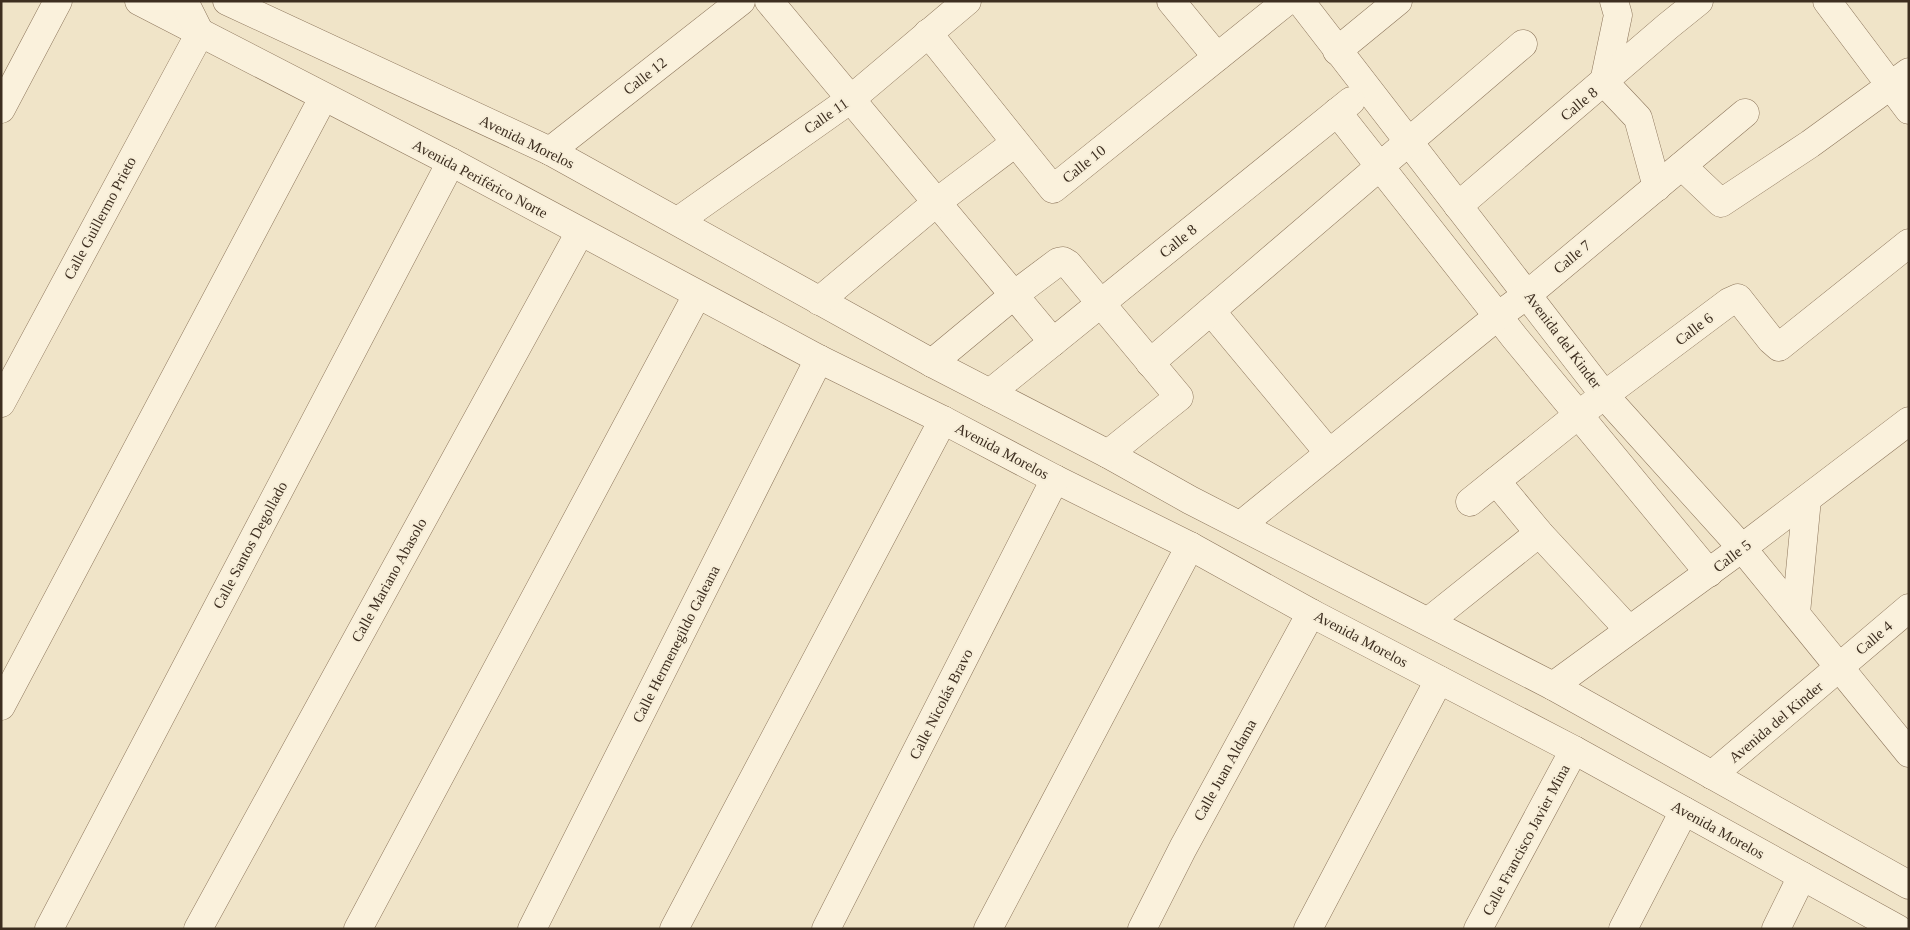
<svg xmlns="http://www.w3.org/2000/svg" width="1910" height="930" viewBox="0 0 1910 930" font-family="'Times New Roman',serif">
<rect width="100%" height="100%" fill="#f0e4c8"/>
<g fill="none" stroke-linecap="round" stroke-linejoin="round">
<g stroke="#8d765c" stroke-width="29">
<g id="minor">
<path d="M 139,1 L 451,162 L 819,359 L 943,420 L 1055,479 L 1190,546 L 1311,613 L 1574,750 L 1898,929"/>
<path d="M 227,1 L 550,151 L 932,363 L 1108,454 L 1190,500 L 1553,686 L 1909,885"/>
<path d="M 769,1 L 1053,342"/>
<path d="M 1171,1 L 1217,57"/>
<path d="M 1300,1 L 1605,396 L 1742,548 L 1909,753"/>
<path d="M 1614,1 L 1618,15 L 1604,82 L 1638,118 L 1657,187"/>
<path d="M 1827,1 L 1909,110"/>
<path d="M 928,33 L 1053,189 L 1287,1"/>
<path d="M 1337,51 L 1398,1"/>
<path d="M 1,109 L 58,1"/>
<path d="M 1337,112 L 1515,338 L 1709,573"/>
<path d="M 550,151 L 741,1"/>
<path d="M 1682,166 L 1721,203 L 1810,144 L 1909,72"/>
<path d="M 1458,206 L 1668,26 L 1699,1"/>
<path d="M 678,221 L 851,99 L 967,1"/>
<path d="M 819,301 L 937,202 L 1015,143"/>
<path d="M 1211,311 L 1329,453"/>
<path d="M 932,363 L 1014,295 L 1058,262 L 1063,261 L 1068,264 L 1179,397 L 1108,454"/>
<path d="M 1150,363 L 1523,44"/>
<path d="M 990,393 L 1351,101"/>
<path d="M 1,403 L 200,33 L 184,1"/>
<path d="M 1496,481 L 1539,533 L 1629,630"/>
<path d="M 1470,502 L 1578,415 L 1729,302 L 1738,298 L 1771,340 L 1779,347 L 1909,243"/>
<path d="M 1241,525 L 1498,316 L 1528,294 L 1745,113"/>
<path d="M 1796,613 L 1807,499"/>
<path d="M 1429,621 L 1539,533"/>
<path d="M 1553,686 L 1742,548 L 1909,421"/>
<path d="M 1,706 L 323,98"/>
<path d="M 1712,775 L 1909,608"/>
<path d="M 49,929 L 451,162"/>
<path d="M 198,929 L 580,232"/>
<path d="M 358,929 L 697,295"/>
<path d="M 532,929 L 819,359"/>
<path d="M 674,929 L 943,420"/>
<path d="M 826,929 L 1055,479"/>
<path d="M 988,929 L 1190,546"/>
<path d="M 1142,929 L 1183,848 L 1311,613"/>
<path d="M 1308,929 L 1439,680"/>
<path d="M 1478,929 L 1574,750"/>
<path d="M 1623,929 L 1684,811"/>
<path d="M 1776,929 L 1802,876"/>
</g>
</g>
<use href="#minor" stroke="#faf1dc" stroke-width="28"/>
</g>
<g text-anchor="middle" stroke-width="4" stroke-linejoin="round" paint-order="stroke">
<g font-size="15" fill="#3d2e20" stroke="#f7eed8">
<text transform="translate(645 76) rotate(-38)" y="5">Calle 12</text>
<text transform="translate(1579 104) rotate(-40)" y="5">Calle 8</text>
<text transform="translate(826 116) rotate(-35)" y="5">Calle 11</text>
<text transform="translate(527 142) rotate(26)" y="5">Avenida Morelos</text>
<text transform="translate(1084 164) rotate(-39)" y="5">Calle 10</text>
<text transform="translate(480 179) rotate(28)" y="5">Avenida Periférico Norte</text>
<text transform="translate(100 218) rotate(-62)" y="5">Calle Guillermo Prieto</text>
<text transform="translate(1178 241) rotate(-39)" y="5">Calle 8</text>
<text transform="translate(1572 257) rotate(-40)" y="5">Calle 7</text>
<text transform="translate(1694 329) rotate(-37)" y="5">Calle 6</text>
<text transform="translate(1563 340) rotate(53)" y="5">Avenida del Kinder</text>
<text transform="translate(1002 451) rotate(28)" y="5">Avenida Morelos</text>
<text transform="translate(250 545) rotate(-62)" y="5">Calle Santos Degollado</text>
<text transform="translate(1732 556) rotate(-37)" y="5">Calle 5</text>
<text transform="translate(389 580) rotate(-61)" y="5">Calle Mariano Abasolo</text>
<text transform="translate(1874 638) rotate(-41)" y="5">Calle 4</text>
<text transform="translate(1361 639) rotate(28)" y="5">Avenida Morelos</text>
<text transform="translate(676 644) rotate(-63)" y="5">Calle Hermenegildo Galeana</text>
<text transform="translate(941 704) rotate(-63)" y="5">Calle Nicolás Bravo</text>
<text transform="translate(1776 722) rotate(-40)" y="5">Avenida del Kinder</text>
<text transform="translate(1225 770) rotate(-61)" y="5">Calle Juan Aldama</text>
<text transform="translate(1718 830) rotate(29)" y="5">Avenida Morelos</text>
<text transform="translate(1526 840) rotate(-62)" y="5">Calle Francisco Javier Mina</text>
</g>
</g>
<rect width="1910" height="930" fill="none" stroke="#3d2e20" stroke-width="5"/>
</svg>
